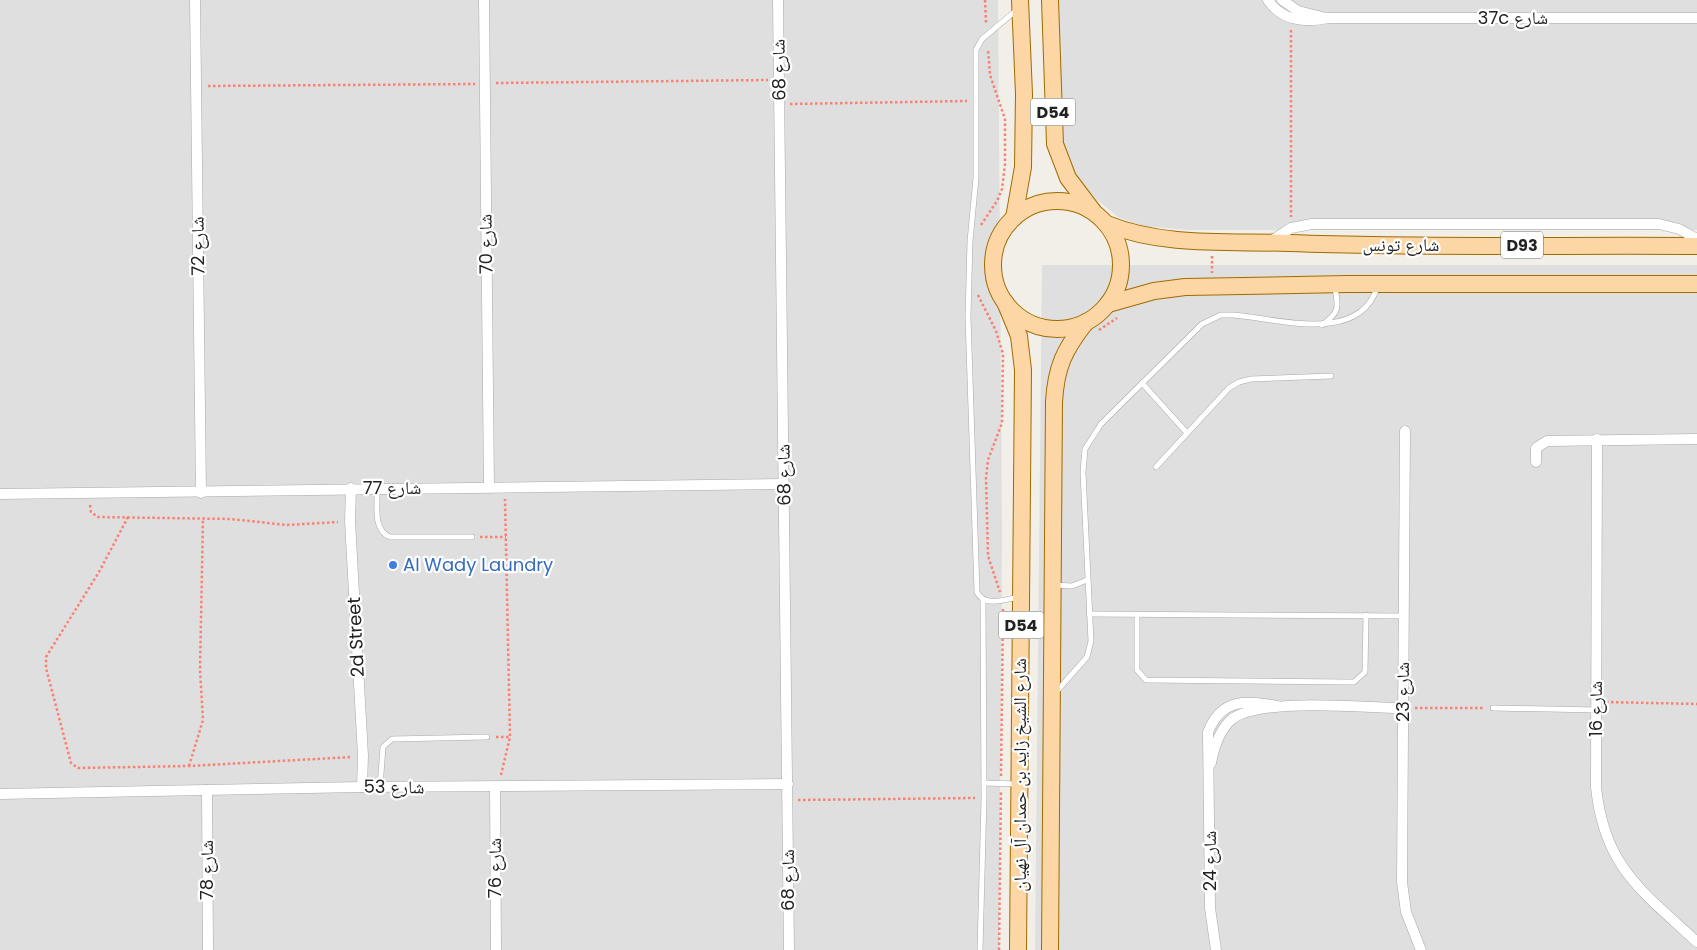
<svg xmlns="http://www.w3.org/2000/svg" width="1697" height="950" viewBox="0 0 1697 950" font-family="Poppins,'Noto Naskh Arabic',sans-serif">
<rect width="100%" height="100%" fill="#f2efe9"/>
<g fill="#e0dfdf">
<path d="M 0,0 L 998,0 L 1002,536 L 999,950 L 0,950 Z"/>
<path d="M 1057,0 L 1697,0 L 1697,230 L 1189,230 L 1144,226 L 1118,217 L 1096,199 L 1076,176 L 1063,145 Z"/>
<path d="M 1042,265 L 1697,265 L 1697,950 L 1035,950 Z"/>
</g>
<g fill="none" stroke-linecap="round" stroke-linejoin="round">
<g stroke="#a9a9a9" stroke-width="6">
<g id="lane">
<path d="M 1018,9 L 982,39 L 976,50 L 976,178 L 970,241 L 968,317 L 977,592 C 984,608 1006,599 1019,597"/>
<path d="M 1322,325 C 1339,313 1339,308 1335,288"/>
<path d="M 1142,383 L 1187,433"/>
<path d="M 1156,467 L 1229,388 L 1239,382 L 1251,379 L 1331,376"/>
<path d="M 377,488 C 378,504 372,530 390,537 L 472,537"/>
<path d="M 1054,585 L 1072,586 L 1087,580"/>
<path d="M 1089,614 L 1404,616"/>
<path d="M 1137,616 L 1137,670 L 1146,680 L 1347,682 L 1354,682 L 1365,672 L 1366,615"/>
<path d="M 1057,691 L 1087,657 L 1091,641 L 1083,472 L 1085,449 L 1101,424 L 1202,324 L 1221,315 L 1233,315 C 1276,318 1358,345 1377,288"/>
<path d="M 1493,708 L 1596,710"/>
<path d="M 984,783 L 1017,784"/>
<path d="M 380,787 L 383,747 L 392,739 L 487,737"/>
<path d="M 980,950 L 984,798 L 983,600"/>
</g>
</g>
<g stroke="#a9a9a9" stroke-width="11">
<g id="street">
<path d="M 195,0 L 201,493"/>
<path d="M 484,0 L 489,488"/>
<path d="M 778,0 L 789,950"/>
<path d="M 1268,0 C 1282,21 1306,23 1328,18 L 1697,18"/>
<path d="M 1282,0 L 1298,11 L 1322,17"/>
<path d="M 1271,241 L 1291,228 L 1312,224 L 1659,224 L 1679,229 L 1697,239"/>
<path d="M 1405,431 L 1402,882 L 1406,912 L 1421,950"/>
<path d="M 1597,439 L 1596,787 C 1604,867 1642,891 1697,942"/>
<path d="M 1536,462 L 1536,448 L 1547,441 L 1697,439"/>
<path d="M 351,488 L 350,521 L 363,756 L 362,787"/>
<path d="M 0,494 L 784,484"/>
<path d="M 1211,763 C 1214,747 1219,730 1232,719 C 1260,697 1366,708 1403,708"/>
<path d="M 495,787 L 496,950"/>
<path d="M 207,790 L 208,950"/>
<path d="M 0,794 L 362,787 L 788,784"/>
<path d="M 1216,950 L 1210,908 L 1208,732 C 1222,697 1246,701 1277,706"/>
</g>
</g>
<g stroke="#a06b00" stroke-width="18">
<g id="primary">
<path d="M 1050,0 L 1055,144 L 1068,178 L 1093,211"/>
<circle cx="1057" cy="265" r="64"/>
<path d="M 1014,218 L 1023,167 L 1024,94 L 1020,0"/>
<path d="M 1107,224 C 1164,247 1228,241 1289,243 C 1425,248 1561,245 1697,246"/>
<path d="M 1005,302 L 1019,336 L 1023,370 L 1018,950"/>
<path d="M 1108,304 L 1154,291 L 1185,287 L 1348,284 L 1697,284"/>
<path d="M 1050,950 L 1054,402 C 1056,367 1064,350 1086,322"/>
</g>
</g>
<g stroke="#fa8072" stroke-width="2.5" stroke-dasharray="2.5 2.5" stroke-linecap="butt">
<path d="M 985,0 L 986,23"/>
<path d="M 1291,30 L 1291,217"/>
<path d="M 496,83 L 768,80"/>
<path d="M 208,86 L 475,84"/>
<path d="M 790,104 L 967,101"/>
<path d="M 981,225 L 997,201 L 1002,189 L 1005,164 L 1005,119 L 990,75 L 988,49"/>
<path d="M 1212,256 L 1212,273"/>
<path d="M 978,295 L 996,331 L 1003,354 L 1002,423 L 988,460 L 986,478 L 988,556 L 1000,592"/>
<path d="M 1099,330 L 1117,318"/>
<path d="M 90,505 L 91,512 L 98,517 L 231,519 L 287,525 L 338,522"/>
<path d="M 128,517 L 99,572 L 46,657 L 46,668 L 71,763 L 78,768 L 189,766 L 352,757"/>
<path d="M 480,537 L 506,537"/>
<path d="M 1606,702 L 1697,704"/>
<path d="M 1415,708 L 1484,708"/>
<path d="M 496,737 L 510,737"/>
<path d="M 189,766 L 203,720 L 200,670 L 203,518"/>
<path d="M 501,775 L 510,737 L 505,499"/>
<path d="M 1001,776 L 1003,609"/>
<path d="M 798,800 L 975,798"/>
<path d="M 999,950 L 1001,791"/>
</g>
<use href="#lane" stroke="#fff" stroke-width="5"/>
<use href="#street" stroke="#fff" stroke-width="10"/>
<use href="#primary" stroke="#fcd6a4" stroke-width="16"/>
</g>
<circle fill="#3f7fe0" stroke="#fff" stroke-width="2" cx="393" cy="565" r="5"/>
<g text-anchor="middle" stroke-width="4.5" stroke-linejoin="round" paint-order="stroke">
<g fill="#fff" stroke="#646464" stroke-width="1">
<rect x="1030.5" y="98.5" width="45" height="27" rx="4"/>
<rect x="1501" y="231.5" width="42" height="27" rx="4"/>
<rect x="998.5" y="611.5" width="45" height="27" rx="4"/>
</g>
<g font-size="16" font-weight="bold" fill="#222">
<text x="1053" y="118">D54</text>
<text x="1522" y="251">D93</text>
<text x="1021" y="631">D54</text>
</g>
<g font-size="18" fill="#222" stroke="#fff">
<text x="1513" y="24">37c شارع</text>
<text transform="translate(779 70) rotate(-91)" y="6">شارع 68</text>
<text transform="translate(486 244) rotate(-91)" y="6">شارع 70</text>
<text x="1401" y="251">شارع تونس</text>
<text transform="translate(198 246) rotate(-91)" y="6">شارع 72</text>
<text transform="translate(784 475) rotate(-91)" y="6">شارع 68</text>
<text x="392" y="494">شارع 77</text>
<text transform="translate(356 637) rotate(-93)" y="6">2d Street</text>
<text transform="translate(1403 692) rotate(-90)" y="6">شارع 23</text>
<text transform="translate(1596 709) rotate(-90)" y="6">شارع 16</text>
<text transform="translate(1020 775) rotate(-90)" y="6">شارع الشيخ زايد بن حمدان آل نهيان</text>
<text transform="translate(394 787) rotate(1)" y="6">شارع 53</text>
<text transform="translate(1210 861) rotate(-90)" y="6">شارع 24</text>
<text transform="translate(495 868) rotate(-90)" y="6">شارع 76</text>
<text transform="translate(207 870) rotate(-90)" y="6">شارع 78</text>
<text transform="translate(788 880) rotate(-90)" y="6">شارع 68</text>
</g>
<g font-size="18" fill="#366cbe" stroke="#fff" text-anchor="start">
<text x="403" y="571">Al Wady Laundry</text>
</g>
</g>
</svg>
